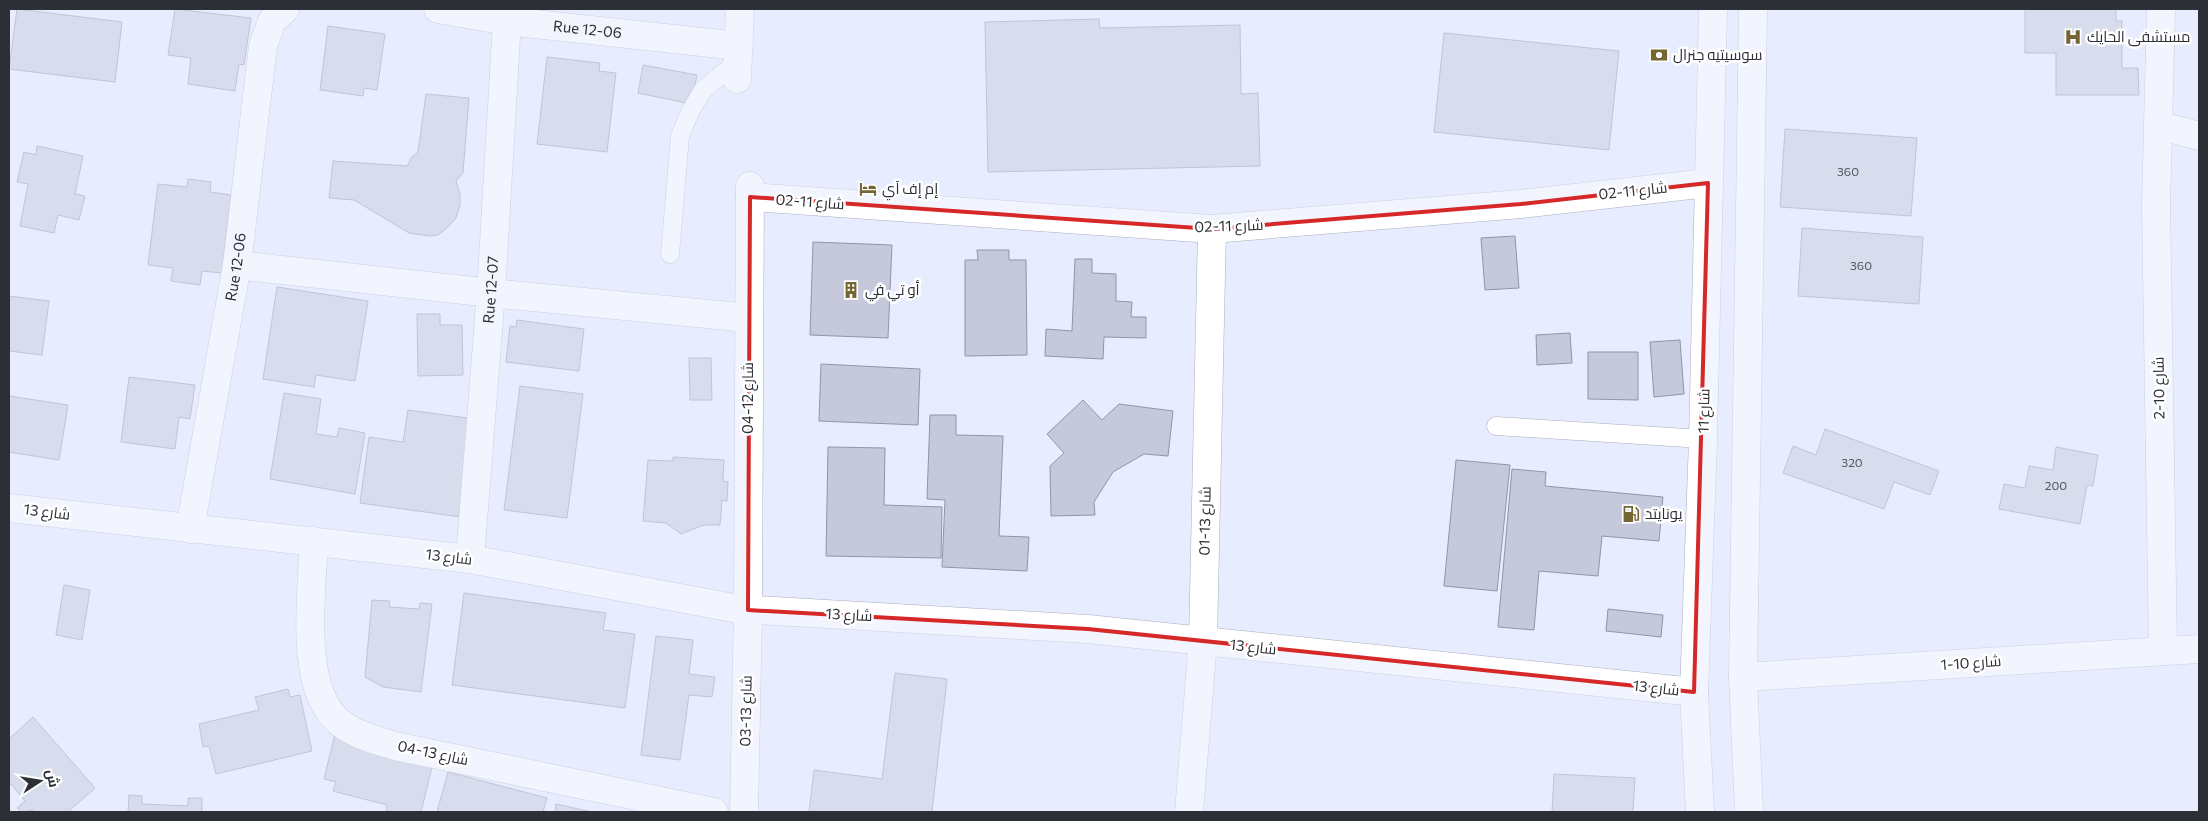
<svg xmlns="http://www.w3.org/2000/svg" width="2208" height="821" viewBox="0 0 2208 821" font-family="Commissioner,Cairo,sans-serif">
<rect width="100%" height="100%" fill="#e7ecfe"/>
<g fill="#c5c9db" stroke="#9196a7">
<path d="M 17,9 L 122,22 L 115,82 L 9,69 Z"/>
<path d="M 175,9 L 251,18 L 244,65 L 239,64 L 235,91 L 188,84 L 191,58 L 168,55 Z"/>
<path d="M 2025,9 L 2116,9 L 2116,21 L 2122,21 L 2122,68 L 2138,68 L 2139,95 L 2056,95 L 2056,53 L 2025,53 Z"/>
<path d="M 1099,19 L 1100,28 L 1240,25 L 1241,94 L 1258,93 L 1260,166 L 988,172 L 985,22 Z"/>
<path d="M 328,26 L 385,34 L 377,90 L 364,88 L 363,96 L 320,90 Z"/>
<path d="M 1444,33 L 1619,51 L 1609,150 L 1434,132 Z"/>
<path d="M 547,57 L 600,63 L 599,71 L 616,73 L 607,152 L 537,144 Z"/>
<path d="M 643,65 L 697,75 L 691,104 L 638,93 Z"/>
<path d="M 426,94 L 469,98 L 463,173 L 456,181 L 460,195 L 460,205 L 456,218 L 448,227 L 438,235 L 430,236 L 409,233 L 354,200 L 329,198 L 333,161 L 407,166 L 412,157 L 418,152 Z"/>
<path d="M 1785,129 L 1917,138 L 1911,216 L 1780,207 Z"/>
<path d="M 37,146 L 83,156 L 75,194 L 85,196 L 79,220 L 58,215 L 54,233 L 20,226 L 28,184 L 17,182 L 24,152 L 36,155 Z"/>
<path d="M 188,179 L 211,182 L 210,192 L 231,195 L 222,273 L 202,271 L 200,285 L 171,281 L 173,268 L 148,265 L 158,184 L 187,187 Z"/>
<path d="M 1802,228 L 1923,237 L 1919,304 L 1798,296 Z"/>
<path d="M 1515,236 L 1519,288 L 1485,290 L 1481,238 Z"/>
<path d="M 813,242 L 892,245 L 888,338 L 810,335 Z"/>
<path d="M 977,250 L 1009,250 L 1009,260 L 1026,260 L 1027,355 L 965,356 L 965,260 L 978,260 Z"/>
<path d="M 1075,259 L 1092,259 L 1092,273 L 1116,274 L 1116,301 L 1132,302 L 1131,317 L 1146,317 L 1146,338 L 1104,337 L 1103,359 L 1045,356 L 1046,329 L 1072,331 Z"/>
<path d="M 277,287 L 368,301 L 355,381 L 316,375 L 314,387 L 263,379 Z"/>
<path d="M 9,296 L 49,301 L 42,355 L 9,351 Z"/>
<path d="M 417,314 L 440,314 L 440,325 L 462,325 L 463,375 L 418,376 Z"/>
<path d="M 517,320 L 584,329 L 579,371 L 506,362 L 510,326 L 516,327 Z"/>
<path d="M 1570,333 L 1572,363 L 1537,365 L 1536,335 Z"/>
<path d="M 1680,340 L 1684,394 L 1654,397 L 1650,342 Z"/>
<path d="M 1588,352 L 1638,352 L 1638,400 L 1588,399 Z"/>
<path d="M 689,358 L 711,358 L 712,400 L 690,400 Z"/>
<path d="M 821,364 L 920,369 L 918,425 L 819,421 Z"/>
<path d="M 129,377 L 195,385 L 190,419 L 179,417 L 175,449 L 121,442 Z"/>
<path d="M 520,386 L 583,394 L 567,518 L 504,510 Z"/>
<path d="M 284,393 L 321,399 L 316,434 L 337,437 L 339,428 L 365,433 L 355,494 L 270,479 Z"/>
<path d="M 9,396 L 68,405 L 59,460 L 9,452 Z"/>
<path d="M 1083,400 L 1102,420 L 1119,404 L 1173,411 L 1168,456 L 1144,454 L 1113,472 L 1094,502 L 1095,515 L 1051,516 L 1050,466 L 1064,453 L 1047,434 Z"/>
<path d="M 408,410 L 475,419 L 461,517 L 360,503 L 369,437 L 403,442 Z"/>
<path d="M 930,415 L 956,415 L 956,435 L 1003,436 L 999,536 L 1029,537 L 1027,571 L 942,567 L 945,500 L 927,499 Z"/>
<path d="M 1825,429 L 1939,471 L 1930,495 L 1894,482 L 1884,509 L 1783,473 L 1793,446 L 1816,455 Z"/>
<path d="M 828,447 L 885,448 L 884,505 L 942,507 L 941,558 L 826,556 Z"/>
<path d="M 2056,447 L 2098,455 L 2093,486 L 2087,485 L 2080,524 L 1999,509 L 2004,484 L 2025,488 L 2029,466 L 2053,470 Z"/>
<path d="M 673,457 L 724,460 L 723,481 L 728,482 L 727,501 L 722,500 L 720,525 L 704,525 L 681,534 L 666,523 L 643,521 L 648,460 L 673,461 Z"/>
<path d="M 1456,460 L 1510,465 L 1497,591 L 1444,586 Z"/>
<path d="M 1512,469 L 1546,472 L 1545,486 L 1663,497 L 1659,541 L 1602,536 L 1598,576 L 1539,571 L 1534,630 L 1498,627 Z"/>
<path d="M 64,585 L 90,590 L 82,640 L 56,635 Z"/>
<path d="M 464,593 L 606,613 L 603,630 L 635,634 L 625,708 L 452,685 Z"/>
<path d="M 372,600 L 390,601 L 389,607 L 419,609 L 420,603 L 432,604 L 421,692 L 383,687 L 365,677 Z"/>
<path d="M 1608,609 L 1663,615 L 1661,637 L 1606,631 Z"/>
<path d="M 656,636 L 693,640 L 689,674 L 715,677 L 712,697 L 689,695 L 680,760 L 641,755 Z"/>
<path d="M 895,673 L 947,679 L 932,812 L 809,812 L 814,770 L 882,779 Z"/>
<path d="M 288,689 L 290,697 L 300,695 L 312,751 L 216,774 L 209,746 L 203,747 L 199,724 L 259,710 L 255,697 Z"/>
<path d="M 33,717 L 95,788 L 68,812 L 34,812 L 33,810 L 22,812 L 17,808 L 25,801 L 11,784 L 9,786 L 9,739 Z"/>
<path d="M 335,734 L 434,759 L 421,812 L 386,812 L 387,805 L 333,791 L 336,782 L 324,779 Z"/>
<path d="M 448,772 L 547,798 L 543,812 L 437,812 Z"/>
<path d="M 1554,774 L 1635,778 L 1633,812 L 1552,812 Z"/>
<path d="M 129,795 L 142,796 L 142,804 L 188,806 L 188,798 L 202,798 L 202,812 L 128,812 Z"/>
<path d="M 556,804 L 592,812 L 555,812 Z"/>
</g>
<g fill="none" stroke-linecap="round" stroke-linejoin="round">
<g stroke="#abafc0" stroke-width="19">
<g id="service">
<path d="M 670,254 L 680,136 L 690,112 L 703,90 L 738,61"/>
<path d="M 1496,426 L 1703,439"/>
</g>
</g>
<g stroke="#abafc0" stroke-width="29">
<g id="minor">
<path id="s1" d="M 438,9 L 507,21 L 739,46"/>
<path d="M 2161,9 L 2156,205 L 2163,651"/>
<path d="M 737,79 L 740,9"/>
<path d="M 2158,125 L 2199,136"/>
<path d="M 750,197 L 1212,229 L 1521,204 L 1708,183"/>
<path d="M 237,265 L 491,293 L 749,318"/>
<path d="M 9,508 L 470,559 L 739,609 L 1088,629 L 1694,692"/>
<path id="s2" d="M 190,529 L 237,265 L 263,46 L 272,21 L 285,9"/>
<path d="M 314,541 C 312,590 298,687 339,722 C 355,735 376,740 395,746 L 714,812"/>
<path id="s3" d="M 470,559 L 491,293 L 507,21"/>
<path d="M 1743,677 L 2199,649"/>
<path d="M 744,812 L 748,610 L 750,186"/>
<path d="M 1189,812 L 1203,641 L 1212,229"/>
</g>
</g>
<g stroke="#abafc0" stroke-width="29">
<g id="secondary">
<path d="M 1700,812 L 1694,692 L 1703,439 L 1713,9"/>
<path d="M 1749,812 L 1743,677 L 1753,9"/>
</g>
</g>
<use href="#service" stroke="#fff" stroke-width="18"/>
<use href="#minor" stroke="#fff" stroke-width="28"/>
<use href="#secondary" stroke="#fff" stroke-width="28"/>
</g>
<path d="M0 0H2208V821H0ZM 1708,183 L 1694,692 L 1088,629 L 748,610 L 750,197 L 1212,229 L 1521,204 Z" fill="#e7ecfe" fill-opacity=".55" fill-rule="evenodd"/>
<path fill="none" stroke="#d62828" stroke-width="4" stroke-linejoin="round" d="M 1708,183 L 1694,692 L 1088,629 L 748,610 L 750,197 L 1212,229 L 1521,204 Z"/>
<defs>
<g id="hospital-bare" transform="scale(1.35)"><path d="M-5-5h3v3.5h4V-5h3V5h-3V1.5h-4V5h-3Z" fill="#746533" stroke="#fff" stroke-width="2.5" paint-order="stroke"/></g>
<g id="bank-bare" transform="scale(1.35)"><path d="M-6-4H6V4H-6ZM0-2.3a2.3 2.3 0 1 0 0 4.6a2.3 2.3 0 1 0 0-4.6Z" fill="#746533" stroke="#fff" stroke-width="2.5" paint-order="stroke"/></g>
<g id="hotel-bare" transform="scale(1.35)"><path d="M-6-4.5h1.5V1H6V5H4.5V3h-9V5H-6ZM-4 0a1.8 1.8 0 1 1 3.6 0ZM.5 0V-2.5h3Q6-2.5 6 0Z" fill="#746533" stroke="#fff" stroke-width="2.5" paint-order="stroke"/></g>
<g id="building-bare" transform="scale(1.35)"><path d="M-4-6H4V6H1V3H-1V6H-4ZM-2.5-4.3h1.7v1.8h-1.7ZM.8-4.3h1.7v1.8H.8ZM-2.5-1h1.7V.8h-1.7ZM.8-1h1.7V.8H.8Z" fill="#746533" stroke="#fff" stroke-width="2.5" paint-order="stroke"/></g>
<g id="fuel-bare" transform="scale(1.35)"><path d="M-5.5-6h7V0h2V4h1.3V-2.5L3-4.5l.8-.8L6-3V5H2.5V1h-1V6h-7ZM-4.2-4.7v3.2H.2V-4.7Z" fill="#746533" stroke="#fff" stroke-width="2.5" paint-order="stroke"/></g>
</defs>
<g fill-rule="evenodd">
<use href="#hospital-bare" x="2073" y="37"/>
<use href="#bank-bare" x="1659" y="55"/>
<use href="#hotel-bare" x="868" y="189"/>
<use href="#building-bare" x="851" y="290"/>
<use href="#fuel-bare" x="1631" y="514"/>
</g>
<g text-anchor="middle" stroke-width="5" stroke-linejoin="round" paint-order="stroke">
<g font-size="12" fill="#53565f">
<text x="1848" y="176">360</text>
<text x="1861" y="270">360</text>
<text x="1852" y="467">320</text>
<text x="2056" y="490">200</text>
</g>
<g font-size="15" fill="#2d2f36" stroke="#fff">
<text dy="5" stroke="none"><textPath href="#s1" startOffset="151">Rue 12-06</textPath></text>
<text transform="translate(1633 191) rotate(-6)" y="5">شارع 11-02</text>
<text transform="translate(810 202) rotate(4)" y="5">شارع 11-02</text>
<text transform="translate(1229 226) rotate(-2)" y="5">شارع 11-02</text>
<text dy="5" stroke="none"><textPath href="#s2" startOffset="266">Rue 12-06</textPath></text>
<text dy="5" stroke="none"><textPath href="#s3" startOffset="270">Rue 12-07</textPath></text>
<text transform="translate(2159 388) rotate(-91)" y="5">شارع 10-2</text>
<text transform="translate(748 398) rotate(-90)" y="5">شارع 12-04</text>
<text transform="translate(1704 411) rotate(-89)" y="5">شارع 11</text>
<text transform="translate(47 512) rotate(7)" y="5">شارع 13</text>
<text transform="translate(1205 521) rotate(-89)" y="5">شارع 13-01</text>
<text transform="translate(449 557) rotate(7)" y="5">شارع 13</text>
<text transform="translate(849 615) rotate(3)" y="5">شارع 13</text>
<text transform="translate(1253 647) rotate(6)" y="5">شارع 13</text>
<text transform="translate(1971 663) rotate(-4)" y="5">شارع 10-1</text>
<text transform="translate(1656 688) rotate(6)" y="5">شارع 13</text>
<text transform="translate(746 711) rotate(-89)" y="5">شارع 13-03</text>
<text transform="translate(433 753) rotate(12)" y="5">شارع 13-04</text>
</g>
<g font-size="15" fill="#2d2f36" stroke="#fff" text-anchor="start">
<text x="2087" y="42">مستشفى الحايك</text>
<text x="1673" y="60">سوسيتيه جنرال</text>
<text x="882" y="194">إم إف آي</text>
<text x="865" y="295">أو تي في</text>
<text x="1645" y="519">يونايتد</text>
</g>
</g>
<rect width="2208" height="821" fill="none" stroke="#2d2f36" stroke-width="20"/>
<g transform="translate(40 781) rotate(78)" stroke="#ffffff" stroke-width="4" paint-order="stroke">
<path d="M0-4L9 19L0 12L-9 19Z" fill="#2d2f36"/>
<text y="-8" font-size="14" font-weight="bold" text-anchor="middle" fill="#2d2f36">ش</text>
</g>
</svg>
